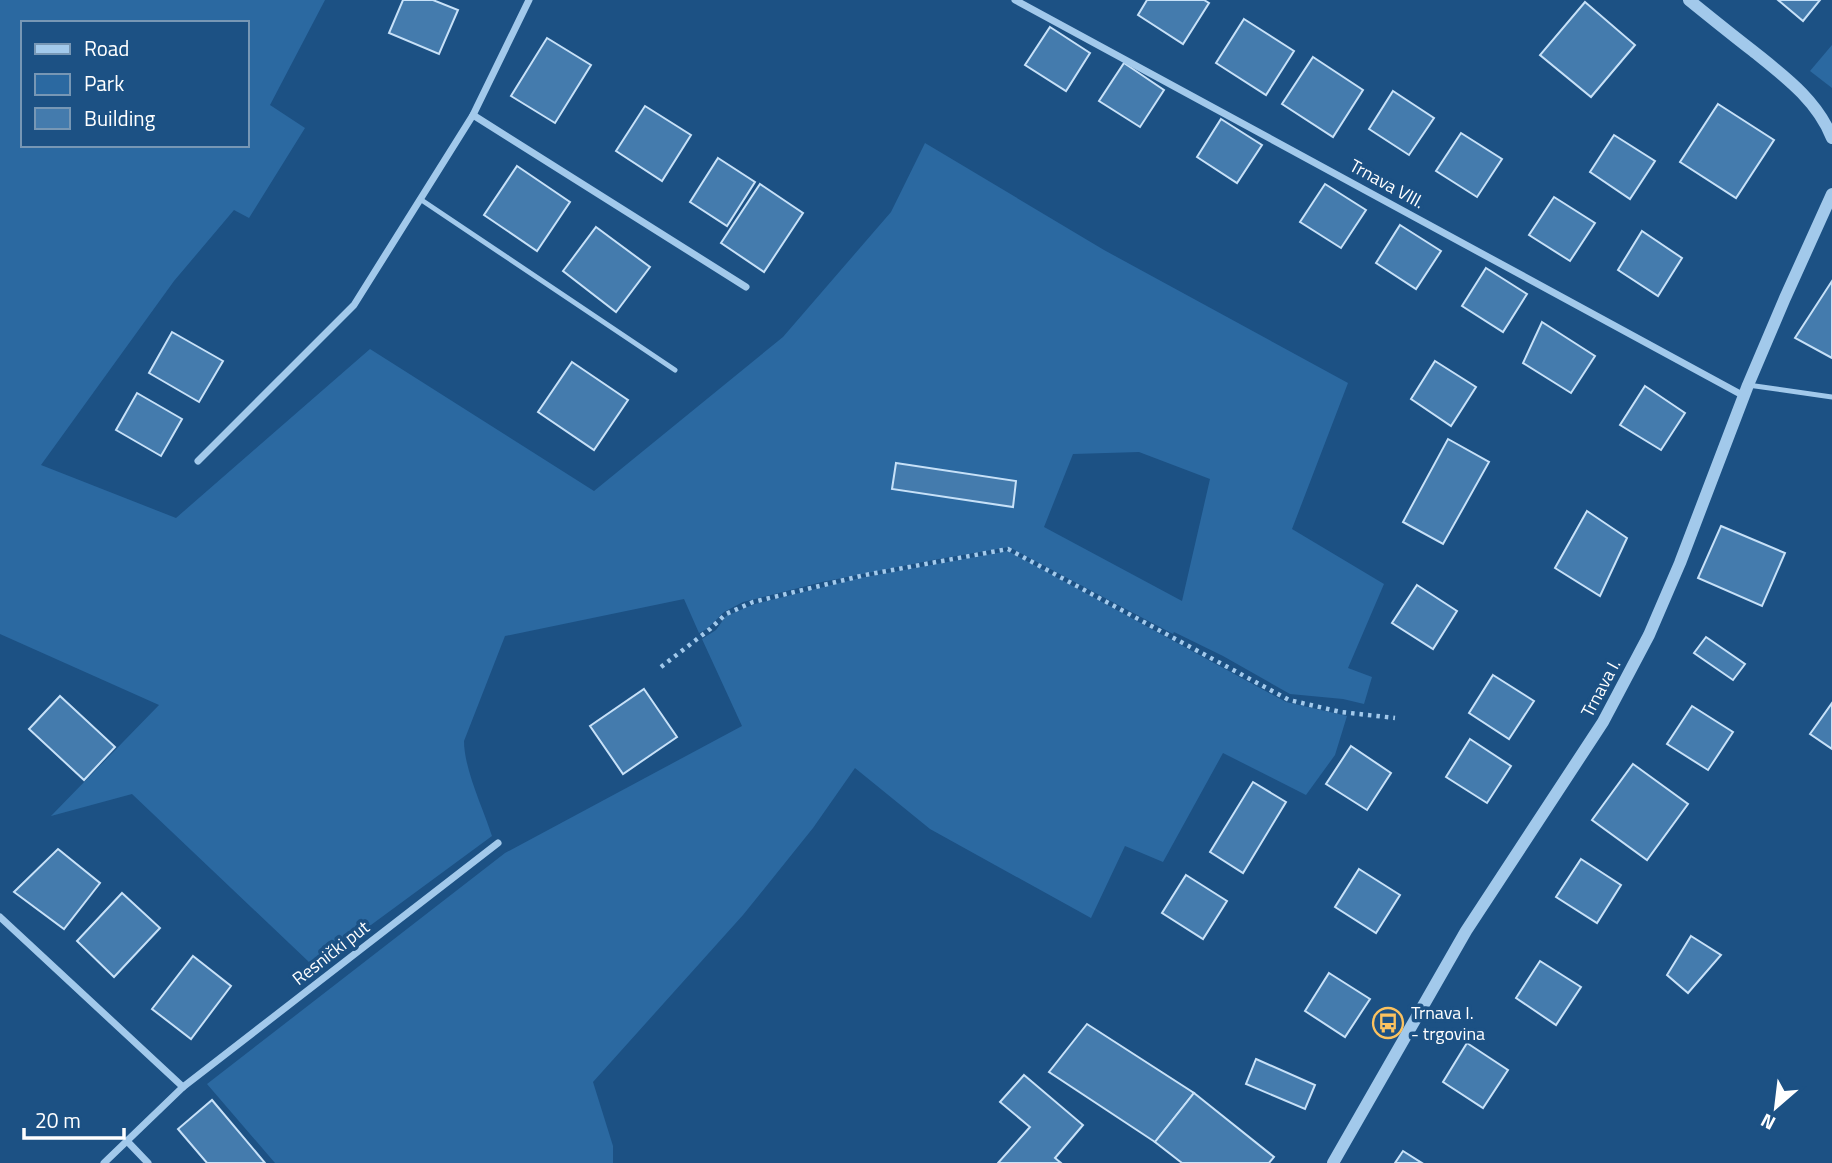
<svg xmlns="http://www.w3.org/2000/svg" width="1832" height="1163" viewBox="0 0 1832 1163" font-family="'Titillium Web',sans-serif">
<rect width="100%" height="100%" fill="#1c5184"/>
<g fill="#2b69a1" fill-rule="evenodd">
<path d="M 0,0 L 325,0 L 270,105 L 305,128 L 249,218 L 234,210 L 174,281 L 41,465 L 176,518 L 370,349 L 594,491 L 783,337 L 891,212 L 925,143 L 1104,250 L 1348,383 L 1292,529 L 1384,584 L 1348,668 L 1372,677 L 1364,704 L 1343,699 L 1290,694 L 1223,656 L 1174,632 L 1173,634 L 1009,547 L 933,560 L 822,582 L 743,602 L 724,612 L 707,629 L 699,633 L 684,599 L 505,636 L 464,741 C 464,769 483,808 492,836 L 356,936 L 309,962 L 132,794 L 51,816 L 159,705 L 0,634 ZM 23,23 L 247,23 L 247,145 L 23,145 ZM 1139,452 L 1210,479 L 1182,601 L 1044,527 L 1073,454 Z"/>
<path d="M 1832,45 L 1832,88 L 1810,71 Z"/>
<path d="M 1008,551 L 1286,702 L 1347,716 L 1335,755 L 1306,795 L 1223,753 L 1163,862 L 1125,846 L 1091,918 L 930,829 L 855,768 L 813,828 L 743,915 L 593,1082 L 613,1146 L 613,1163 L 275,1163 L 207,1084 L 505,853 L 742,726 L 702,639 L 716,630 L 726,616 L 755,604 L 860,578 Z"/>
</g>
<g fill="#447bad" stroke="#c7e1f8" stroke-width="2">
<path d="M 403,0 L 433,0 L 458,10 L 439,54 L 389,33 Z"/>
<path d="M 1147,0 L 1204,0 L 1209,3 L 1183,44 L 1138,15 Z"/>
<path d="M 1778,0 L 1820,0 L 1803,21 Z"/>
<path d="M 1585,2 L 1635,45 L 1591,97 L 1540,55 Z"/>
<path d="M 1244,19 L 1294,51 L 1266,95 L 1216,63 Z"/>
<path d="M 1050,27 L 1090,53 L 1066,91 L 1025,65 Z"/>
<path d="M 547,38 L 591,65 L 555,123 L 511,96 Z"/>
<path d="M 1313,57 L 1363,90 L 1333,137 L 1282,104 Z"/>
<path d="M 1124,63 L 1164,90 L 1140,127 L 1099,101 Z"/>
<path d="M 1393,91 L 1434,118 L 1409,155 L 1369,129 Z"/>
<path d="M 1718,104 L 1774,140 L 1736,198 L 1680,162 Z"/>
<path d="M 645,106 L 691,135 L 662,181 L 616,151 Z"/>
<path d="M 1221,119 L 1262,145 L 1237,183 L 1197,157 Z"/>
<path d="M 1461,133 L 1502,159 L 1477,197 L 1436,171 Z"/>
<path d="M 1614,135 L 1655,161 L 1630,199 L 1590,172 Z"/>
<path d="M 718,158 L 755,182 L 727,226 L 690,202 Z"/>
<path d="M 517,166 L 570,202 L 537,251 L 484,215 Z"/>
<path d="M 760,184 L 803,213 L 764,272 L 721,243 Z"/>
<path d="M 1325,184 L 1366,210 L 1341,248 L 1300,222 Z"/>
<path d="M 1554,197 L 1595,223 L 1570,261 L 1529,235 Z"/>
<path d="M 1400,225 L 1441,251 L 1416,289 L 1376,263 Z"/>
<path d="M 596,227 L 650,267 L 616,312 L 563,271 Z"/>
<path d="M 1642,231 L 1682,258 L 1658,296 L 1618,270 Z"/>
<path d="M 1486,268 L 1527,294 L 1503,332 L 1462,306 Z"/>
<path d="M 1832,281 L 1832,358 L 1795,338 Z"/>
<path d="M 1542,322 L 1595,356 L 1571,393 L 1523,363 Z"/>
<path d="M 172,332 L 223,361 L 199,402 L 149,373 Z"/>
<path d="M 1435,361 L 1476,387 L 1451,426 L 1411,399 Z"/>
<path d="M 572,362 L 628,400 L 594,450 L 538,412 Z"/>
<path d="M 1645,386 L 1685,413 L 1661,450 L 1620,425 Z"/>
<path d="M 137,393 L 182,419 L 161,456 L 116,430 Z"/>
<path d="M 1448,439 L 1489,462 L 1443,544 L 1403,522 Z"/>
<path d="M 896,463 L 1016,481 L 1013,507 L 892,489 Z"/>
<path d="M 1587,511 L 1627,538 L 1600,596 L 1555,568 Z"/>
<path d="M 1721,526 L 1785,553 L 1762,606 L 1698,578 Z"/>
<path d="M 1417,585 L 1457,611 L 1433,649 L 1392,623 Z"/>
<path d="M 1706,637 L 1745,664 L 1733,680 L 1694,653 Z"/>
<path d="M 1493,675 L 1534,701 L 1509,739 L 1469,713 Z"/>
<path d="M 644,689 L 677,737 L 623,774 L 590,726 Z"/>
<path d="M 60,696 L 115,747 L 84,780 L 29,729 Z"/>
<path d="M 1832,703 L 1832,749 L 1810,734 Z"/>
<path d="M 1692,706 L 1733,732 L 1708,770 L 1667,744 Z"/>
<path d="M 1470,739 L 1511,766 L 1487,803 L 1446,777 Z"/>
<path d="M 1351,746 L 1391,773 L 1367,810 L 1326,784 Z"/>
<path d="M 1633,764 L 1688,804 L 1647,860 L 1592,820 Z"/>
<path d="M 1253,782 L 1286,802 L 1243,873 L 1210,852 Z"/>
<path d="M 58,849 L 100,883 L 64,929 L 14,892 Z"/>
<path d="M 1581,859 L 1621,885 L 1597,923 L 1556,897 Z"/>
<path d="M 1359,869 L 1400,895 L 1376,933 L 1335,907 Z"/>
<path d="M 1186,875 L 1227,901 L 1203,939 L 1162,913 Z"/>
<path d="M 122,893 L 160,928 L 114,977 L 77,941 Z"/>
<path d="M 1691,936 L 1721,955 L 1688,993 L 1667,975 Z"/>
<path d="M 193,956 L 231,986 L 191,1039 L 152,1009 Z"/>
<path d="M 1540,961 L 1581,987 L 1556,1025 L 1516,998 Z"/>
<path d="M 1329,973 L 1370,999 L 1345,1037 L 1305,1011 Z"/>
<path d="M 1087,1024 L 1194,1093 L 1155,1142 L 1049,1072 Z"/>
<path d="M 1467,1043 L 1508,1070 L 1483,1108 L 1443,1082 Z"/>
<path d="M 1256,1059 L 1315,1085 L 1305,1109 L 1246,1084 Z"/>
<path d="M 1024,1075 L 1083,1125 L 1055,1158 L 1061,1163 L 998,1163 L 1030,1127 L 1000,1102 Z"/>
<path d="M 1194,1093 L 1274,1157 L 1269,1163 L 1182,1163 L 1155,1142 Z"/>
<path d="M 212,1100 L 265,1163 L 207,1163 L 178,1129 Z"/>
<path d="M 1403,1151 L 1422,1163 L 1395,1163 Z"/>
</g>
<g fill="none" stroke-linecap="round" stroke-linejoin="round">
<path stroke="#a2c9eb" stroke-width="4.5" stroke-dasharray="3.5 5" stroke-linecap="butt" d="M 661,667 L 710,629 L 726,614 L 753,602 L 865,575 L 1008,549 L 1289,700 L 1341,712 L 1395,718"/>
<g stroke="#a2c9eb" stroke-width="5">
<path d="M 420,199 L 675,370"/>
<path d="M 1748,385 L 1832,397"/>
</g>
<g stroke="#a2c9eb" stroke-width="7">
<path d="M 1015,0 L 1744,396"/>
<path d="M 473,115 L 746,287"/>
<path d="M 198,461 L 354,305 L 473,115 L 529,0"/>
<path d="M 0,917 L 183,1087"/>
<path d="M 127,1141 L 148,1163"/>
<path d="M 104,1163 L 183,1087 L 498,843"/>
</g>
<g stroke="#a2c9eb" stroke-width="12">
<path d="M 1689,0 C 1710,17 1731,34 1753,51 C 1784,76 1817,100 1832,138"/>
<path d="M 1333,1163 L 1466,931 L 1603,722 L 1649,635 L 1680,563 L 1748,385 L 1785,298 L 1832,194"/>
</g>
</g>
<defs>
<g id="bus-ring" transform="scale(1.575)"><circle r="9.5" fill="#1c5184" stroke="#fcc25f" stroke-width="1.5"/><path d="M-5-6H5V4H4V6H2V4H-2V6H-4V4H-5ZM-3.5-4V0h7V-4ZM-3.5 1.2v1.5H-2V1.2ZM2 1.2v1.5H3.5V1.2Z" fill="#fcc25f"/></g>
</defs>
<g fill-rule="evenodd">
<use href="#bus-ring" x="1388" y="1023"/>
</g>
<g text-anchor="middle" stroke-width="7" stroke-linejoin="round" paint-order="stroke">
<g font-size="18" fill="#fff" stroke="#1c5184">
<text transform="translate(1387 184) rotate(29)" y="6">Trnava VIII.</text>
<text transform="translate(1601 688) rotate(-62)" y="6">Trnava I.</text>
<text transform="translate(331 953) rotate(-38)" y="6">Resnički put</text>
</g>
<g font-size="18" fill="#fff" stroke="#1c5184" text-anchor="start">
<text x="1411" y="1019">Trnava I.<tspan x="1411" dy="21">- trgovina</tspan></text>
</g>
</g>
<rect x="21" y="21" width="228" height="126" fill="#1c5184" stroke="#7797b5" stroke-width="2"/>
<rect x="35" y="44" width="35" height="10" fill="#a2c9eb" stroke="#7797b5" stroke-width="2"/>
<text x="84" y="56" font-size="21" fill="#ffffff">Road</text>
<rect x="35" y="74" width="35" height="21" fill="#2b69a1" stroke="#7797b5" stroke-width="2"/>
<text x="84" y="91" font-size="21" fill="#ffffff">Park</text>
<rect x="35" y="108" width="35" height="21" fill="#447bad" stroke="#7797b5" stroke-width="2"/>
<text x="84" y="126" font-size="21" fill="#ffffff">Building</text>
<g transform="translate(1776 1107) rotate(208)" stroke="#1c5184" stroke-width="5" paint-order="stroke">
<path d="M0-5L12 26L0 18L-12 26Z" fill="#ffffff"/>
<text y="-10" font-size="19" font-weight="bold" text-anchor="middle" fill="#ffffff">N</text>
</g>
<path d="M24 1128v10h100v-10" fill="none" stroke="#ffffff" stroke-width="3.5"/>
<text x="35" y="1128" font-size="21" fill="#ffffff" stroke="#1c5184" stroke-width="5" paint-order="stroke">20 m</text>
</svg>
